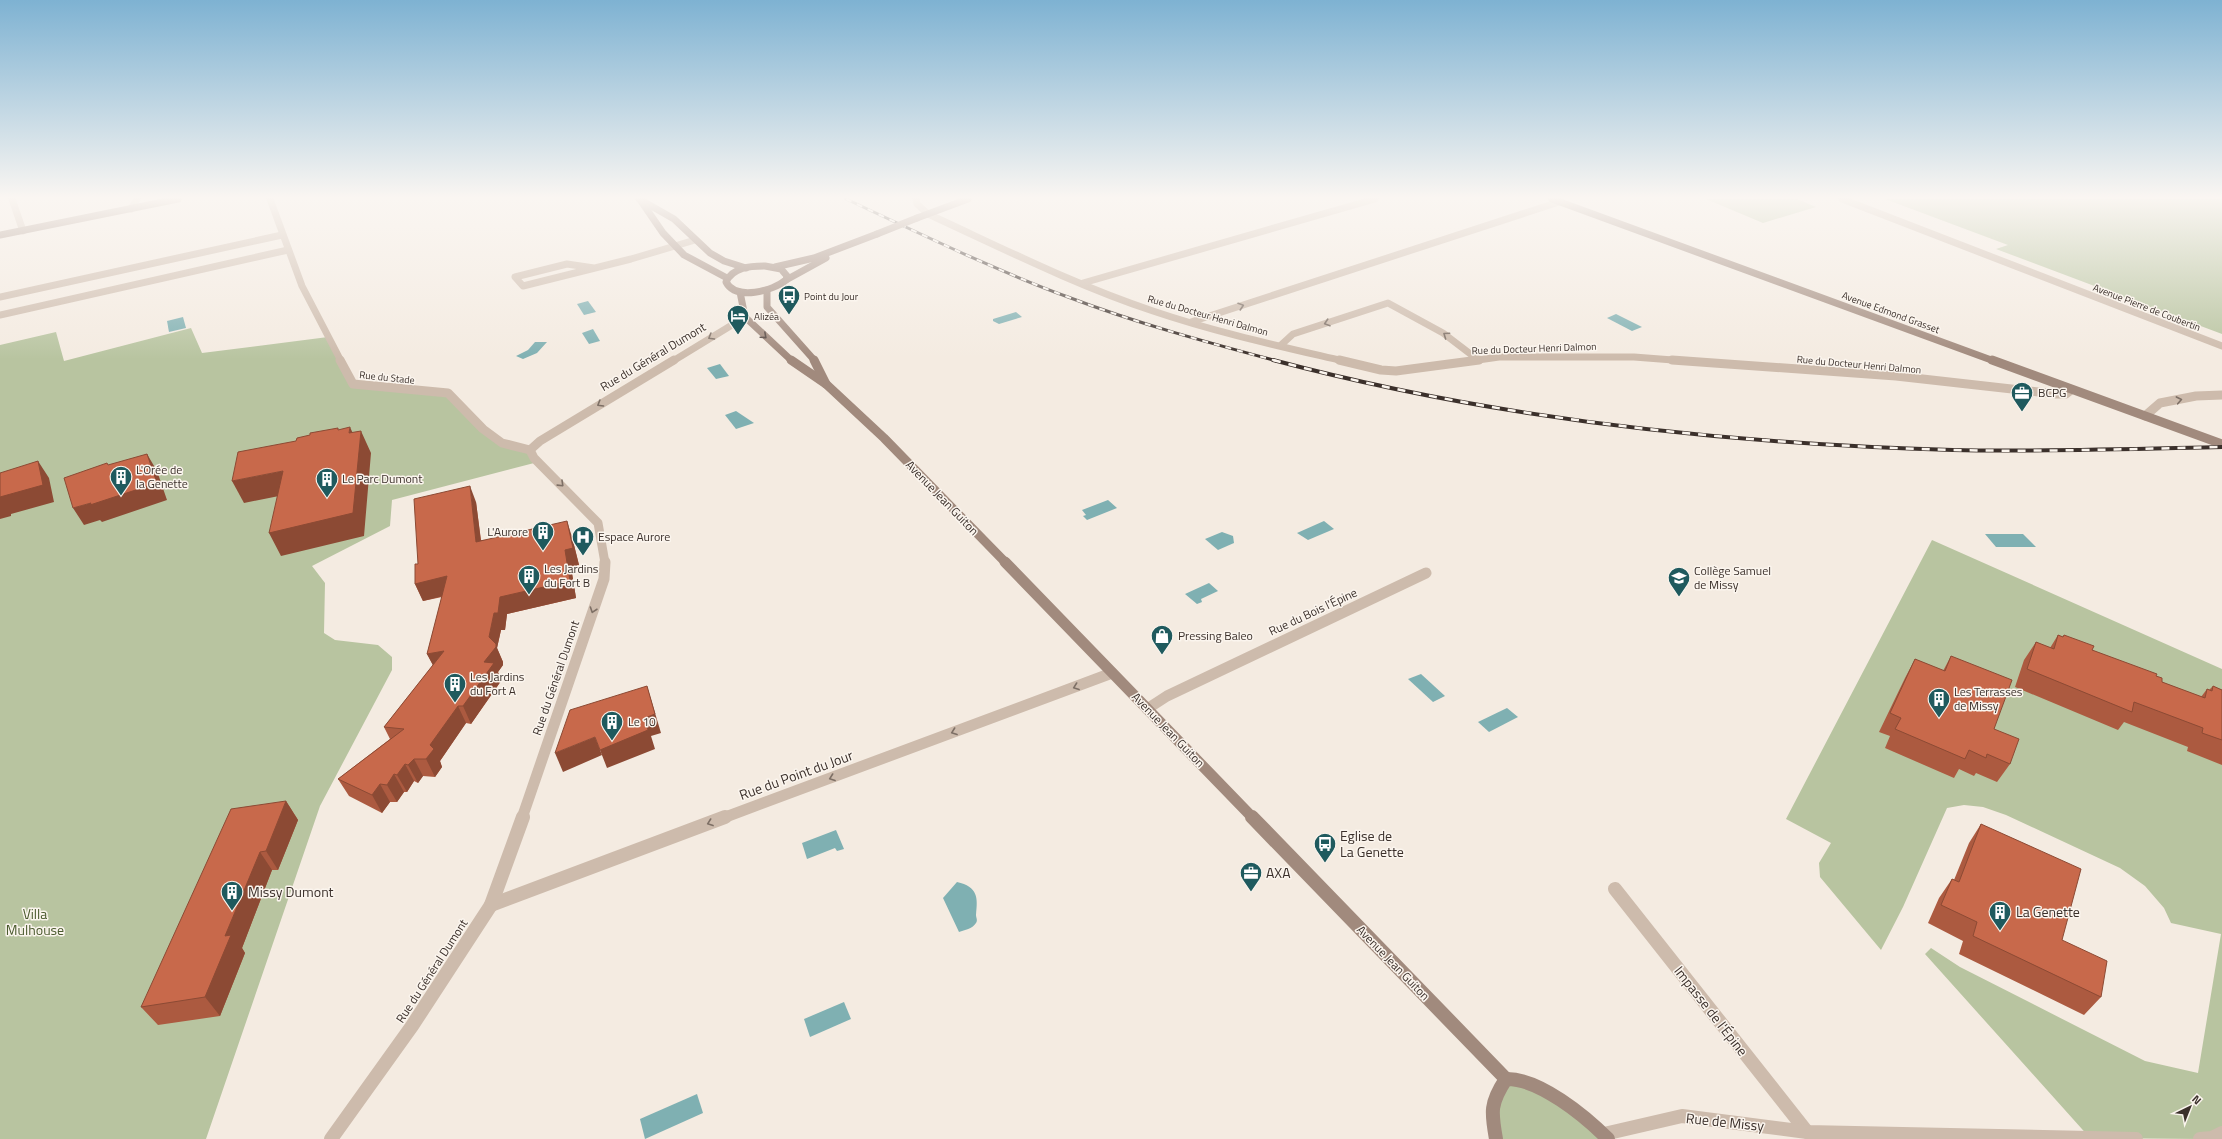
<svg xmlns="http://www.w3.org/2000/svg" width="2222" height="1139" viewBox="0 0 2222 1139" font-family="'Titillium Web',sans-serif">
<rect width="100%" height="100%" fill="#f4ebe1"/>
<g fill="#b8c4a0">
<path d="M 1706,199 L 1797,199 L 1816,207 L 1763,223 Z"/>
<path d="M 1885,199 L 2222,199 L 2222,334 L 1996,249 L 2008,245 Z"/>
<path d="M 191,328 L 202,353 L 328,337 L 353,384 L 448,393 L 502,443 L 530,450 L 538,462 L 392,500 L 390,526 L 312,566 L 325,583 L 324,633 L 335,640 L 378,645 L 392,657 L 392,670 L 320,806 L 206,1139 L 0,1139 L 0,345 L 56,332 L 64,361 Z"/>
<path d="M 1932,540 L 2222,669 L 2222,1133 L 2200,1139 L 2090,1138 L 1925,954 L 1931,948 L 1960,967 L 2145,1061 L 2198,1073 L 2221,934 L 2171,923 L 2164,908 L 2145,886 L 2120,868 L 2006,815 L 1983,807 L 1964,805 L 1947,808 L 1903,907 L 1881,950 L 1820,877 L 1819,863 L 1831,843 L 1786,819 Z"/>
<path d="M 1506,1079 L 1520,1079 L 1608,1139 L 1496,1139 L 1491,1114 Z"/>
</g>
<g fill="#7fb0b2">
<path d="M 588,301 L 596,312 L 584,315 L 577,304 Z"/>
<path d="M 1016,312 L 1022,317 L 999,324 L 993,321 L 993,319 Z"/>
<path d="M 1616,314 L 1642,327 L 1632,331 L 1607,318 Z"/>
<path d="M 183,317 L 186,328 L 169,332 L 167,321 Z"/>
<path d="M 593,329 L 600,341 L 589,344 L 582,333 Z"/>
<path d="M 535,342 L 547,342 L 537,353 L 523,359 L 516,356 L 528,350 Z"/>
<path d="M 720,364 L 729,376 L 716,379 L 707,368 Z"/>
<path d="M 736,411 L 754,423 L 736,429 L 725,415 Z"/>
<path d="M 1108,500 L 1117,508 L 1087,520 L 1083,516 L 1086,515 L 1082,510 Z"/>
<path d="M 1324,521 L 1334,529 L 1308,540 L 1297,533 Z"/>
<path d="M 1222,532 L 1233,536 L 1234,543 L 1218,550 L 1205,539 Z"/>
<path d="M 1985,534 L 2023,534 L 2036,547 L 1996,547 Z"/>
<path d="M 1209,583 L 1218,591 L 1201,599 L 1202,602 L 1197,604 L 1185,594 Z"/>
<path d="M 1421,674 L 1445,696 L 1433,702 L 1408,679 Z"/>
<path d="M 1507,708 L 1518,717 L 1489,732 L 1478,722 Z"/>
<path d="M 836,830 L 844,849 L 837,851 L 835,848 L 807,859 L 802,843 Z"/>
<path d="M 957,882 C 978,887 978,897 976,915 C 976,918 978,920 976,923 C 972,929 965,930 959,932 L 943,898 Z"/>
<path d="M 844,1002 L 851,1019 L 810,1037 L 804,1019 Z"/>
<path d="M 697,1094 L 703,1113 L 645,1139 L 640,1119 Z"/>
</g>
<g fill="none" stroke-linecap="round" stroke-linejoin="round">
<g stroke="#cdbbac" stroke-width="7">
<path d="M 12,199 L 23,231"/>
<path d="M 270,199 L 302,286 L 341,361"/>
<path d="M 916,199 L 917,204 L 928,214 C 1002,248 1075,285 1153,311 C 1215,332 1279,346 1343,361"/>
<path d="M 1842,199 L 2222,346"/>
<path d="M 131,209 L 137,199"/>
<path d="M 594,268 L 567,264 L 515,277 L 523,286 L 631,259 L 695,240"/>
<path d="M 1083,283 L 1375,199"/>
<path d="M 0,297 L 282,235"/>
<path d="M 0,315 L 288,250"/>
<path d="M 1191,322 L 1559,202"/>
<path d="M 1281,345 L 1293,334 L 1388,303 L 1443,333 L 1477,359"/>
<path d="M 673,361 L 745,317"/>
<path d="M 1471,361 L 1499,357 L 1634,357 L 1686,361"/>
</g>
<g stroke="#cdbbac" stroke-width="9">
<path d="M 340,360 L 353,384 L 448,393 L 483,429 L 502,443 L 530,450"/>
<path d="M 1339,360 L 1381,370 L 1396,371 L 1479,360"/>
<path d="M 1672,360 L 1896,376 L 2056,394 L 2066,394 L 2071,390"/>
<path d="M 2145,416 L 2160,403 L 2196,396 L 2222,395"/>
<path d="M 605,563 L 598,523 L 534,458 L 530,450 L 540,441 L 674,360"/>
</g>
<g stroke="#cdbbac" stroke-width="11">
<path d="M 1147,709 L 1167,696 L 1426,573"/>
<path d="M 522,818 L 604,579 L 605,562"/>
<path d="M 723,818 L 1112,673"/>
</g>
<g stroke="#cdbbac" stroke-width="14">
<path d="M 1615,889 L 1807,1132"/>
<path d="M 491,905 L 725,817"/>
<path d="M 1604,1134 L 1682,1116 L 1807,1132 L 2136,1139"/>
<path d="M 331,1139 L 412,1026 L 491,905 L 523,817"/>
<path d="M 2200,1139 L 2212,1138 L 2222,1133"/>
</g>
<g stroke="#a18a7d" stroke-width="7">
<path d="M 639,199 L 674,219 L 710,253 L 724,261 L 746,268"/>
<path d="M 1552,199 L 1994,361"/>
<path d="M 641,201 L 663,233 L 684,255 L 727,278"/>
<path d="M 917,218 L 968,199"/>
<path d="M 0,235 L 178,199"/>
<path d="M 765,266 L 781,269 L 787,276 L 786,280 C 773,291 736,301 726,282 C 733,267 750,266 765,266 Z"/>
<path d="M 775,267 L 814,258 L 877,234"/>
<path d="M 786,280 L 826,258"/>
<path d="M 767,290 L 767,307 L 815,361"/>
<path d="M 740,292 L 745,317 L 792,361"/>
</g>
<g stroke="#a18a7d" stroke-width="9">
<path d="M 791,360 L 826,384 L 884,438 L 1006,563"/>
<path d="M 814,360 L 826,384"/>
<path d="M 1992,360 L 2222,444"/>
</g>
<path stroke="#a18a7d" stroke-width="11" d="M 1005,562 L 1253,818"/>
<g stroke="#a18a7d" stroke-width="14">
<path d="M 1252,817 L 1506,1079"/>
<path d="M 1496,1139 C 1491,1112 1490,1103 1506,1079 C 1539,1078 1585,1116 1608,1139"/>
</g>
<g stroke="#3b302b" stroke-width="3">
<path id="rail-far1" d="M 846,199 C 919,233 992,269 1068,297 C 1136,323 1206,342 1277,361"/>
</g>
<g stroke="#3b302b" stroke-width="4">
<path id="rail" d="M 1273,360 C 1491,418 1728,444 1953,450 C 2043,452 2132,449 2222,447"/>
</g>
<use href="#rail-far1" stroke="#fbf5ee" stroke-width="2" stroke-dasharray="6" stroke-linecap="butt"/>
<use href="#rail" stroke="#fbf5ee" stroke-width="2.5" stroke-dasharray="8" stroke-linecap="butt"/>
<path stroke="#a18a7d" stroke-width="7" d="M 877,234 L 917,218"/>
</g>
<g fill="#ac5a40">
<path d="M 476,502 L 481,540 L 572,537 L 579,565 L 571,567 L 576,598 L 507,614 L 505,630 L 501,630 L 497,648 L 503,662 L 503,665 L 498,672 L 501,681 L 471,724 L 466,723 L 440,761 L 442,767 L 435,777 L 423,776 L 418,783 L 414,781 L 407,792 L 404,792 L 397,802 L 390,802 L 382,813 L 349,796 L 338,779 L 390,739 L 384,727 L 433,665 L 427,654 L 442,597 L 423,601 L 415,584 L 418,564 Z"/>
<path d="M 2058,635 L 2063,637 L 2064,635 L 2092,650 L 2156,676 L 2162,682 L 2201,697 L 2207,689 L 2209,690 L 2213,686 L 2222,690 L 2222,765 L 2187,751 L 2188,747 L 2124,722 L 2118,730 L 2015,687 L 2024,660 L 2036,642 L 2050,648 Z"/>
<path d="M 1951,656 L 1994,729 L 2010,764 L 1997,782 L 1976,773 L 1974,776 L 1959,769 L 1954,778 L 1885,748 L 1890,736 L 1879,732 L 1905,678 L 1915,659 L 1943,671 Z"/>
<path d="M 286,801 L 298,820 L 278,870 L 272,870 L 242,948 L 245,953 L 220,1016 L 158,1025 L 141,1007 Z"/>
<path d="M 1981,824 L 2062,940 L 2101,997 L 2084,1015 L 1959,954 L 1963,941 L 1928,923 L 1939,898 L 1952,879 L 1954,880 L 1969,843 Z"/>
</g>
<g fill="#8c4a34">
<path d="M 350,427 L 359,447 L 361,431 L 371,453 L 364,536 L 281,556 L 269,533 L 349,433 Z"/>
<path d="M 147,454 L 157,471 L 167,500 L 102,522 L 100,520 L 84,525 L 73,508 L 91,503 Z"/>
<path d="M 38,461 L 49,478 L 54,502 L 11,514 L 11,516 L 0,519 L 0,497 Z"/>
<path d="M 283,471 L 294,493 L 244,503 L 232,481 Z"/>
<path d="M 470,486 L 476,502 L 483,558 L 476,542 Z"/>
<path d="M 567,521 L 572,537 L 579,565 L 571,567 L 576,598 L 507,614 L 505,630 L 501,630 L 497,648 L 503,662 L 503,665 L 498,672 L 501,681 L 471,724 L 463,706 L 484,662 L 494,613 L 500,597 L 565,550 Z"/>
<path d="M 447,576 L 455,593 L 423,601 L 415,584 Z"/>
<path d="M 444,651 L 436,671 L 427,654 Z"/>
<path d="M 647,686 L 661,733 L 651,736 L 655,749 L 607,768 L 600,750 L 645,718 Z"/>
<path d="M 458,706 L 466,723 L 440,761 L 442,767 L 435,777 L 426,759 L 430,745 Z"/>
<path d="M 595,737 L 602,755 L 563,772 L 555,753 Z"/>
<path d="M 414,759 L 423,776 L 418,783 L 408,765 Z"/>
<path d="M 405,764 L 414,781 L 407,792 L 397,775 Z"/>
<path d="M 394,774 L 404,792 L 397,802 L 387,785 Z"/>
<path d="M 380,784 L 390,802 L 382,813 L 372,795 Z"/>
<path d="M 286,801 L 298,820 L 278,870 L 266,851 Z"/>
<path d="M 260,852 L 272,870 L 242,948 L 245,953 L 220,1016 L 205,997 L 225,936 Z"/>
</g>
<g fill="#c8694b" stroke="#8c4a34">
<path d="M 350,427 L 349,433 L 361,431 L 353,513 L 269,533 L 283,471 L 232,481 L 238,452 L 296,441 L 297,438 L 310,435 L 310,433 L 338,428 L 338,430 Z"/>
<path d="M 147,454 L 157,483 L 90,505 L 91,503 L 73,508 L 64,478 L 107,463 L 108,465 Z"/>
<path d="M 38,461 L 43,485 L 0,497 L 0,473 Z"/>
<path d="M 470,486 L 476,542 L 567,521 L 573,548 L 565,550 L 570,581 L 500,597 L 498,613 L 494,613 L 489,637 L 496,644 L 496,647 L 484,662 L 494,663 L 463,706 L 458,706 L 430,745 L 434,749 L 426,759 L 414,759 L 408,765 L 405,764 L 397,775 L 394,774 L 387,785 L 380,784 L 372,795 L 338,779 L 404,729 L 384,727 L 444,651 L 427,654 L 447,576 L 415,584 L 415,564 L 418,564 L 414,499 Z"/>
<path d="M 2058,635 L 2063,637 L 2064,635 L 2094,646 L 2092,650 L 2157,674 L 2156,676 L 2162,678 L 2162,682 L 2205,698 L 2207,689 L 2212,691 L 2213,686 L 2222,690 L 2222,740 L 2202,733 L 2203,728 L 2134,702 L 2132,712 L 2027,669 L 2036,642 L 2054,649 Z"/>
<path d="M 1951,656 L 2012,680 L 1994,729 L 2019,739 L 2010,764 L 1987,754 L 1986,758 L 1969,750 L 1965,759 L 1895,729 L 1901,718 L 1890,713 L 1915,659 L 1945,671 Z"/>
<path d="M 647,686 L 655,714 L 645,718 L 648,730 L 600,750 L 595,737 L 555,753 L 570,710 Z"/>
<path d="M 286,801 L 266,851 L 260,852 L 225,936 L 231,935 L 205,997 L 141,1007 L 231,809 Z"/>
<path d="M 1981,824 L 2081,869 L 2062,940 L 2107,961 L 2101,997 L 1973,936 L 1977,922 L 1941,905 L 1952,879 L 1959,882 Z"/>
</g>
<defs><path id="oneway-chevron" d="M-2-3.5L2.5 0L-2 3.5" fill="none" stroke-width="1.6" stroke-linecap="round" stroke-linejoin="round"/></defs>
<g stroke="#7d6f65">
<use href="#oneway-chevron" transform="translate(1241 306) rotate(-18)"/>
<use href="#oneway-chevron" transform="translate(1327 323) rotate(162)"/>
<use href="#oneway-chevron" transform="translate(1446 335) rotate(-145)"/>
<use href="#oneway-chevron" transform="translate(711 337) rotate(149)"/>
<use href="#oneway-chevron" transform="translate(2179 400) rotate(-11)"/>
<use href="#oneway-chevron" transform="translate(600 404) rotate(149)"/>
<use href="#oneway-chevron" transform="translate(561 484) rotate(44)"/>
<use href="#oneway-chevron" transform="translate(593 610) rotate(109)"/>
<use href="#oneway-chevron" transform="translate(1076 687) rotate(160)"/>
<use href="#oneway-chevron" transform="translate(954 732) rotate(160)"/>
<use href="#oneway-chevron" transform="translate(832 778) rotate(160)"/>
<use href="#oneway-chevron" transform="translate(710 823) rotate(160)"/>
</g>
<use stroke="#544640" href="#oneway-chevron" transform="translate(764 336) rotate(42)"/>
<linearGradient id="sky" x2="0" y2="1"><stop stop-color="#7eb2d2"/><stop offset="0.55" stop-color="#faf6f2"/><stop offset="1" stop-color="#faf6f2" stop-opacity="0"/></linearGradient>
<rect width="2222" height="359" fill="url(#sky)"/>
<defs>
<g id="bus-pin" transform="scale(1.15)"><path d="M0 17L-7.5 6A9.5 9.5 0 1 1 7.5 6Z" fill="#1f5a5e" stroke="#fbf5ee"/><path d="M-5-6H5V4H4V6H2V4H-2V6H-4V4H-5ZM-3.5-4V0h7V-4ZM-3.5 1.2v1.5H-2V1.2ZM2 1.2v1.5H3.5V1.2Z" fill="#fff"/></g>
<g id="hotel-pin" transform="scale(1.15)"><path d="M0 17L-7.5 6A9.5 9.5 0 1 1 7.5 6Z" fill="#1f5a5e" stroke="#fbf5ee"/><path d="M-6-4.5h1.5V1H6V5H4.5V3h-9V5H-6ZM-4 0a1.8 1.8 0 1 1 3.6 0ZM.5 0V-2.5h3Q6-2.5 6 0Z" fill="#fff"/></g>
<g id="office-pin" transform="scale(1.15)"><path d="M0 17L-7.5 6A9.5 9.5 0 1 1 7.5 6Z" fill="#1f5a5e" stroke="#fbf5ee"/><path d="M-6-3h4V-5.5h4V-3h4V5H-6ZM-1-4.5V-3h2v-1.5ZM-6 0V1H6V0Z" fill="#fff"/></g>
<g id="building-pin" transform="scale(1.15)"><path d="M0 17L-7.5 6A9.5 9.5 0 1 1 7.5 6Z" fill="#1f5a5e" stroke="#fbf5ee"/><path d="M-4-6H4V6H1V3H-1V6H-4ZM-2.5-4.3h1.7v1.8h-1.7ZM.8-4.3h1.7v1.8H.8ZM-2.5-1h1.7V.8h-1.7ZM.8-1h1.7V.8H.8Z" fill="#fff"/></g>
<g id="hospital-pin" transform="scale(1.15)"><path d="M0 17L-7.5 6A9.5 9.5 0 1 1 7.5 6Z" fill="#1f5a5e" stroke="#fbf5ee"/><path d="M-5-5h3v3.5h4V-5h3V5h-3V1.5h-4V5h-3Z" fill="#fff"/></g>
<g id="school-pin" transform="scale(1.15)"><path d="M0 17L-7.5 6A9.5 9.5 0 1 1 7.5 6Z" fill="#1f5a5e" stroke="#fbf5ee"/><path d="M0-5L7-2L0 1L-7-2ZM-4 1L0 2.5L4 1V4Q0 6-4 4Z" fill="#fff"/></g>
<g id="shop-pin" transform="scale(1.15)"><path d="M0 17L-7.5 6A9.5 9.5 0 1 1 7.5 6Z" fill="#1f5a5e" stroke="#fbf5ee"/><path d="M-5-2.5h2.3a2.7 3.5 0 0 1 5.4 0H5L5.5 6h-11ZM-1.5-2.5h3a1.5 2.3 0 0 0-3 0Z" fill="#fff"/></g>
</defs>
<g fill-rule="evenodd">
<use href="#bus-pin" x="789" y="296"/>
<use href="#hotel-pin" x="738" y="316"/>
<use href="#office-pin" x="2022" y="393"/>
<use href="#building-pin" x="121" y="477"/>
<use href="#building-pin" x="327" y="479"/>
<use href="#building-pin" x="543" y="532"/>
<use href="#hospital-pin" x="583" y="537"/>
<use href="#building-pin" x="529" y="576"/>
<use href="#school-pin" x="1679" y="578"/>
<use href="#shop-pin" x="1162" y="636"/>
<use href="#building-pin" x="455" y="684"/>
<use href="#building-pin" x="1939" y="699"/>
<use href="#building-pin" x="612" y="722"/>
<use href="#bus-pin" x="1325" y="844"/>
<use href="#office-pin" x="1251" y="873"/>
<use href="#building-pin" x="232" y="892"/>
<use href="#building-pin" x="2000" y="912"/>
</g>
<g text-anchor="middle" stroke-width="3" stroke-linejoin="round" paint-order="stroke">
<g font-size="10" fill="#3b302b" stroke="#fbf5ee" text-anchor="start">
<text x="804" y="300">Point du Jour</text>
<text x="754" y="320">Alizéa</text>
</g>
<g font-size="10" fill="#3b302b" stroke="#fbf5ee">
<text transform="translate(2147 307) rotate(21)" y="4">Avenue Pierre de Coubertin</text>
<text transform="translate(1891 312) rotate(20)" y="4">Avenue Edmond Grasset</text>
<text transform="translate(1208 315) rotate(16)" y="4">Rue du Docteur Henri Dalmon</text>
<text transform="translate(1534 348) rotate(-2)" y="4">Rue du Docteur Henri Dalmon</text>
<text transform="translate(1859 364) rotate(5)" y="4">Rue du Docteur Henri Dalmon</text>
<text transform="translate(387 377) rotate(6)" y="4">Rue du Stade</text>
</g>
<g font-size="12" fill="#3b302b" stroke="#fbf5ee">
<text transform="translate(653 357) rotate(-31)" y="4">Rue du Général Dumont</text>
<text transform="translate(942 498) rotate(46)" y="4">Avenue Jean Guiton</text>
<text transform="translate(1313 612) rotate(-25)" y="4">Rue du Bois l'Épine</text>
<text transform="translate(556 678) rotate(-71)" y="4">Rue du Général Dumont</text>
<text transform="translate(1168 730) rotate(46)" y="4">Avenue Jean Guiton</text>
<text transform="translate(1393 963) rotate(46)" y="4">Avenue Jean Guiton</text>
<text transform="translate(432 971) rotate(-57)" y="4">Rue du Général Dumont</text>
</g>
<g font-size="12" fill="#3b302b" stroke="#fbf5ee" text-anchor="start">
<text x="2038" y="397">BCPG</text>
<text x="136" y="474">L'Orée de<tspan x="136" dy="14">la Genette</tspan></text>
<text x="342" y="483">Le Parc Dumont</text>
<text x="528" y="536" text-anchor="end">L'Aurore</text>
<text x="598" y="541">Espace Aurore</text>
<text x="544" y="573">Les Jardins<tspan x="544" dy="14">du Fort B</tspan></text>
<text x="1694" y="575">Collège Samuel<tspan x="1694" dy="14">de Missy</tspan></text>
<text x="1178" y="640">Pressing Baleo</text>
<text x="470" y="681">Les Jardins<tspan x="470" dy="14">du Fort A</tspan></text>
<text x="1954" y="696">Les Terrasses<tspan x="1954" dy="14">de Missy</tspan></text>
<text x="628" y="726">Le 10</text>
</g>
<g font-size="14" fill="#3b302b" stroke="#fbf5ee">
<text transform="translate(796 775) rotate(-20)" y="5">Rue du Point du Jour</text>
<text transform="translate(1711 1011) rotate(52)" y="5">Impasse de l'Épine</text>
<text transform="translate(1725 1122) rotate(6)" y="5">Rue de Missy</text>
</g>
<g font-size="14" fill="#3b302b" stroke="#fbf5ee" text-anchor="start">
<text x="1340" y="841">Eglise de<tspan x="1340" dy="16">La Genette</tspan></text>
<text x="1266" y="878">AXA</text>
<text x="248" y="897">Missy Dumont</text>
<text x="2016" y="917">La Genette</text>
</g>
<g font-size="14" fill="#4a5a2e" stroke="#fbf5ee">
<text x="35" y="919">Villa<tspan x="35" dy="16">Mulhouse</tspan></text>
</g>
</g>
<g transform="translate(2190 1107) rotate(43)" stroke="#fbf5ee" stroke-width="3" paint-order="stroke">
<path d="M0-3L7 15L0 10L-7 15Z" fill="#3b302b"/>
<text y="-6" font-size="11" font-weight="bold" text-anchor="middle" fill="#3b302b">N</text>
</g>
</svg>
